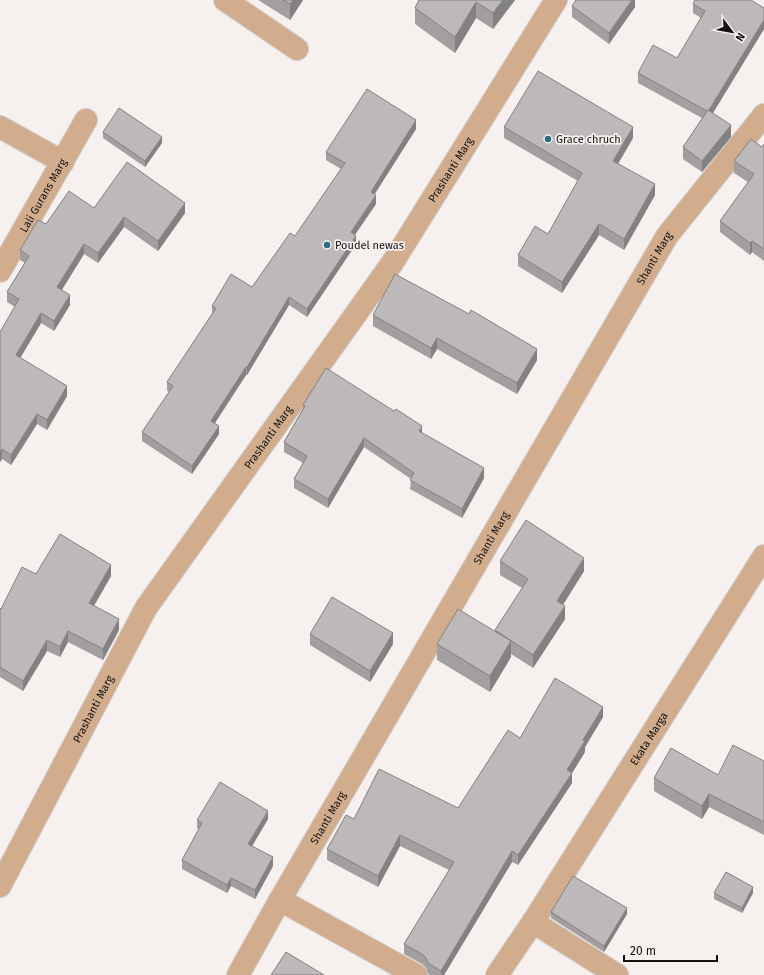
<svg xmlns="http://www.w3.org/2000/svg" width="764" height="975" viewBox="0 0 764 975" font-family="'Fira Sans',sans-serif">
<rect width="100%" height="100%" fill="#f6f0ef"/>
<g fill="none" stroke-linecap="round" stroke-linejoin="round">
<g stroke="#d2cccb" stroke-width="24">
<g id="minor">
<path d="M 225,0 L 297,49"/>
<path d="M 0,127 L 63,162"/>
<path id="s1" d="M 0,271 L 86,120"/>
<path id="s2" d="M 0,886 L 146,608 L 393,262 L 556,0"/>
<path d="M 280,900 L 416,975"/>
<path d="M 533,922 L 617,975"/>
<path id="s3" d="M 238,975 L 280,900 L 667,236 L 764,115"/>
<path id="s4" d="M 497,975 L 533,922 L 764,556"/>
</g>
</g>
<use href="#minor" stroke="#d1ad8d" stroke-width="22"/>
</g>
<g fill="#a39e9f">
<path d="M 258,0 L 303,0 L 290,20 Z"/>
<path d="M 419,0 L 515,0 L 493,29 L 476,18 L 455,53 L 415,24 L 415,8 Z"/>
<path d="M 635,0 L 635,7 L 609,44 L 572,17 L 572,6 Z"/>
<path d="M 693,4 L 764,8 L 764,29 L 713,113 L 731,137 L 702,172 L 683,159 L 683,147 L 702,118 L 638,83 L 638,73 L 677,58 L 701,18 L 693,13 Z"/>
<path d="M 504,127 L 633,138 L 618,164 L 655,195 L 624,250 L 599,235 L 562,293 L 518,266 L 518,255 L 548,234 L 578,181 L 504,138 Z"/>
<path d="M 416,129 L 374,194 L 376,204 L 355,235 L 356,244 L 307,317 L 289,305 L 247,375 L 246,375 L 215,423 L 219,434 L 192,474 L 142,441 L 142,432 L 169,392 L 167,391 L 167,382 L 212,314 L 212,306 L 252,287 L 295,236 L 341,169 L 326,160 L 326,152 Z"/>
<path d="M 103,132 L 162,143 L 145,167 L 103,138 Z"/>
<path d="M 764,144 L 764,261 L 752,252 L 750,255 L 720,232 L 720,221 L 748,182 L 734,173 L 734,161 L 762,147 Z"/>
<path d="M 94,208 L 185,213 L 158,251 L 124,227 L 98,263 L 84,254 L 62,290 L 70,305 L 54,331 L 41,323 L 20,358 L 67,396 L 47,430 L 37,424 L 11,465 L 2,459 L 0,462 L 15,307 L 7,302 L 7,292 L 25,263 L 20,260 L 20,250 L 46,224 Z"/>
<path d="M 469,314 L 537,360 L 517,394 L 437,349 L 431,359 L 373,326 L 373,315 Z"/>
<path d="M 303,405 L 422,433 L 484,478 L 462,518 L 410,489 L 411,479 L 364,447 L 328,508 L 294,488 L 294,479 L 303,463 L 284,452 L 284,442 L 303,409 Z"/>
<path d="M 500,561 L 584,571 L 563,605 L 565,619 L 533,668 L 511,654 L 511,657 L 490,692 L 437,660 L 437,644 L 495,631 L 495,630 L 522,588 L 500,575 Z"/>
<path d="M 36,574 L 111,576 L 94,606 L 119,630 L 103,660 L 68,642 L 60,657 L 47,651 L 23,691 L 0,677 L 0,608 L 1,609 Z"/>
<path d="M 310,634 L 393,644 L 370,682 L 310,645 Z"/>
<path d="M 603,717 L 585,747 L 585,752 L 572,773 L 572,783 L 518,865 L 512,862 L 444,975 L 430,975 L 428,974 L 426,968 L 422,964 L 404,954 L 404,944 L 449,870 L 400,846 L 378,887 L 327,860 L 327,849 L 354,819 L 458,808 L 520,738 Z"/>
<path d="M 764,761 L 764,835 L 709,807 L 702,819 L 654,791 L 654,778 L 718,775 Z"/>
<path d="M 268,819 L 252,846 L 273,866 L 255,899 L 231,886 L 227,893 L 182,869 L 182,860 L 199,829 L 197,828 L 197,820 Z"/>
<path d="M 714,893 L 753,893 L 742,913 L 714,899 Z"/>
<path d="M 551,912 L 627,914 L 604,952 L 551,918 Z"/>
</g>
<g fill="#848182">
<path d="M 293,0 L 303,0 L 290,20 L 290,4 Z"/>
<path d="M 503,0 L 515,0 L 493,29 L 493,13 Z"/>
<path d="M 632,0 L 635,0 L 635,7 L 609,44 L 609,33 Z"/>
<path d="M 476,2 L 476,18 L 455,53 L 455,37 Z"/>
<path d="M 764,20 L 764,29 L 708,121 L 708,112 Z"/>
<path d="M 416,120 L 416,129 L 371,200 L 371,192 Z"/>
<path d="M 731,125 L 731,137 L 702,172 L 702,161 Z"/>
<path d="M 633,127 L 633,138 L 613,172 L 613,161 Z"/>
<path d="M 162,137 L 162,143 L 145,167 L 145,161 Z"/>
<path d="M 655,184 L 655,195 L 624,250 L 624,239 Z"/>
<path d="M 376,195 L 376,204 L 351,240 L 351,232 Z"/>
<path d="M 185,203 L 185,213 L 158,251 L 158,241 Z"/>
<path d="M 124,217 L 124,227 L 98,263 L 98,253 Z"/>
<path d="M 599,224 L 599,235 L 562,293 L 562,282 Z"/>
<path d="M 356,236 L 356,244 L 307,317 L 307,309 Z"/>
<path d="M 752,241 L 752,252 L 750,255 L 750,243 Z"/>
<path d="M 84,244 L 84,254 L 57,297 L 57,287 Z"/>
<path d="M 70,295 L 70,305 L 54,331 L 54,321 Z"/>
<path d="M 289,297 L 289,305 L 247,375 L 247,367 Z"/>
<path d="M 41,313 L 41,323 L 16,365 L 16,355 Z"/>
<path d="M 437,338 L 437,349 L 431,359 L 431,348 Z"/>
<path d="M 537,349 L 537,360 L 517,394 L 517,383 Z"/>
<path d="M 246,367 L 246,375 L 211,429 L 211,421 Z"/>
<path d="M 67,386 L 67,396 L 47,430 L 47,420 Z"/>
<path d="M 37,414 L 37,424 L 11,465 L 11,455 Z"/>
<path d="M 219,426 L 219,434 L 192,474 L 192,466 Z"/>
<path d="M 422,426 L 422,435 L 419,431 Z"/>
<path d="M 364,438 L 364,447 L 328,508 L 328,499 Z"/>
<path d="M 2,449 L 2,459 L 0,462 L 0,452 Z"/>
<path d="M 484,468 L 484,478 L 462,518 L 462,509 Z"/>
<path d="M 584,558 L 584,571 L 557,614 L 557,601 Z"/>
<path d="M 111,565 L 111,576 L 89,614 L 89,603 Z"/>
<path d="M 565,606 L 565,619 L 533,668 L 533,655 Z"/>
<path d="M 119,619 L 119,630 L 103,660 L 103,649 Z"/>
<path d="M 68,631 L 68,642 L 60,657 L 60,647 Z"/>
<path d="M 393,633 L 393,644 L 370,682 L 370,671 Z"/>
<path d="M 47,640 L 47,651 L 23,691 L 23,681 Z"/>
<path d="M 511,641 L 511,657 L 490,692 L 490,676 Z"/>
<path d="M 603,707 L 603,717 L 585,747 L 585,752 L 572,773 L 572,783 L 518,865 L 518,855 L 567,770 L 583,740 Z"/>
<path d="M 709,794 L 709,807 L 702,819 L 702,806 Z"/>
<path d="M 268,811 L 268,819 L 248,853 L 248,844 Z"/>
<path d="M 400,835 L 400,846 L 378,887 L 378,876 Z"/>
<path d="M 512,851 L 512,862 L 444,975 L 441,975 L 441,971 Z"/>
<path d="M 273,857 L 273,866 L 255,899 L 255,890 Z"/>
<path d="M 231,878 L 231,886 L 227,893 L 227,885 Z"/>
<path d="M 753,887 L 753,893 L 742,913 L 742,908 Z"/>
<path d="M 627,908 L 627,914 L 604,952 L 604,946 Z"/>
</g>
<g fill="#bdb8b9" stroke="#848182">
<path d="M 283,0 L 293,0 L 290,4 Z"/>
<path d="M 419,0 L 503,0 L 493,13 L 476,2 L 455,37 L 415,8 Z"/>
<path d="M 576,0 L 632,0 L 609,33 L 572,6 Z"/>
<path d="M 695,0 L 751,0 L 764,8 L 764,20 L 709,110 L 708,110 L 707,111 L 638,73 L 653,45 L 677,58 L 705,11 L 693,4 Z"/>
<path d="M 538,71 L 633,127 L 613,161 L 655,184 L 624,239 L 599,224 L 562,282 L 518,255 L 535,226 L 548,234 L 582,173 L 504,127 Z"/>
<path d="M 367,89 L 416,120 L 371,192 L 376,195 L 351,232 L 356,236 L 307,309 L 289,297 L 247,367 L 246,367 L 211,421 L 219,426 L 192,466 L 142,432 L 173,386 L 167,382 L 216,308 L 212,306 L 231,274 L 252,287 L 290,233 L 295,236 L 345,163 L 326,152 Z"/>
<path d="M 119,108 L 162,137 L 145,161 L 103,132 Z"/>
<path d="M 708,110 L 731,125 L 702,161 L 683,147 Z"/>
<path d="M 751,139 L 762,147 L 764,144 L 764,249 L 752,241 L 750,243 L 720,221 L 754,174 L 734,161 Z"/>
<path d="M 127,162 L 185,203 L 158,241 L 124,217 L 98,253 L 84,244 L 57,287 L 70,295 L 54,321 L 41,313 L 16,355 L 67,386 L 47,420 L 37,414 L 11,455 L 2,449 L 0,452 L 0,332 L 19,299 L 7,292 L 29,256 L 20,250 L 38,220 L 46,224 L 69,191 L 94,208 Z"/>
<path d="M 395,274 L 469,314 L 471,310 L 537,349 L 517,383 L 437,338 L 431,348 L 373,315 Z"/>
<path d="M 326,368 L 394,411 L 396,409 L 422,426 L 419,431 L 484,468 L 462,509 L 410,480 L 414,473 L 364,438 L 328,499 L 294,479 L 307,456 L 284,442 L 305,406 L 303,405 Z"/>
<path d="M 526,520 L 584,558 L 557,601 L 565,606 L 533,655 L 495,630 L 528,579 L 500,561 Z"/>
<path d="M 60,534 L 111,565 L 89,603 L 119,619 L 103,649 L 68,631 L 60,647 L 47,640 L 23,681 L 0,667 L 0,608 L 1,609 L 22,567 L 36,574 Z"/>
<path d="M 332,597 L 393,633 L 370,671 L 310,634 Z"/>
<path d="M 458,609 L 511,641 L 490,676 L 437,644 Z"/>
<path d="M 555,678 L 603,707 L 583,740 L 585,741 L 567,770 L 572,773 L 518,855 L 512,851 L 441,971 L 428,963 L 426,958 L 422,954 L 404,944 L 454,862 L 400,835 L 378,876 L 327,849 L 346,815 L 354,819 L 379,769 L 458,808 L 508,730 L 520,738 Z"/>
<path d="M 733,745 L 764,761 L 764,822 L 709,794 L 702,806 L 654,778 L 671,748 L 718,775 Z"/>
<path d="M 220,782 L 268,811 L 248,844 L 273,857 L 255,890 L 231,878 L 227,885 L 182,860 L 202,823 L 197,820 Z"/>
<path d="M 726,872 L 753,887 L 742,908 L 714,893 Z"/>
<path d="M 573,876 L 627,908 L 604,946 L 551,912 Z"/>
<path d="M 286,952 L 324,975 L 271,975 Z"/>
</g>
<g fill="#2e6d82" stroke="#f6f0ef" stroke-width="1.5">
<circle cx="548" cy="139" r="4"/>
<circle cx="327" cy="245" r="4"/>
</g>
<g text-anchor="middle" stroke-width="3.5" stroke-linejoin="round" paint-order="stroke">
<g font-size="11" fill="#131111" stroke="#f6f0ef" text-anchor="start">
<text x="556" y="143">Grace chruch</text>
<text x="335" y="249">Poudel newas</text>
</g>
<g font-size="11" fill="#131111" stroke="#f6f0ef">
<text dy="4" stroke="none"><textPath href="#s2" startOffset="848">Prashanti Marg</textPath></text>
<text dy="4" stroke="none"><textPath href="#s1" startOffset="87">Lali Gurans Marg</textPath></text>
<text dy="4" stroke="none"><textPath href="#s3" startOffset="829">Shanti Marg</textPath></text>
<text dy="4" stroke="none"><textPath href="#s2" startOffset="524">Prashanti Marg</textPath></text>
<text dy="4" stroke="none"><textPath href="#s3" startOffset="505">Shanti Marg</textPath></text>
<text dy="4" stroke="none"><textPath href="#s2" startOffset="200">Prashanti Marg</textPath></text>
<text dy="4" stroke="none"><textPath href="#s4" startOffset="281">Ekata Marga</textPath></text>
<text dy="4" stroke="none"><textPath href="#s3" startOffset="181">Shanti Marg</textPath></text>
</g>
</g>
<g transform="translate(732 32) rotate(122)" stroke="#f6f0ef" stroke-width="3" paint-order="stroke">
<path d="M0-3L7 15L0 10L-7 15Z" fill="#131111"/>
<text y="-6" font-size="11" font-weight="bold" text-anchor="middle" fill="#131111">N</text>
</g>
<path d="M624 955v6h93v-6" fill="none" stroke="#131111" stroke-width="2"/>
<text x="630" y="955" font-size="12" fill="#131111" stroke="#f6f0ef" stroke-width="3" paint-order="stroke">20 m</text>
</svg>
